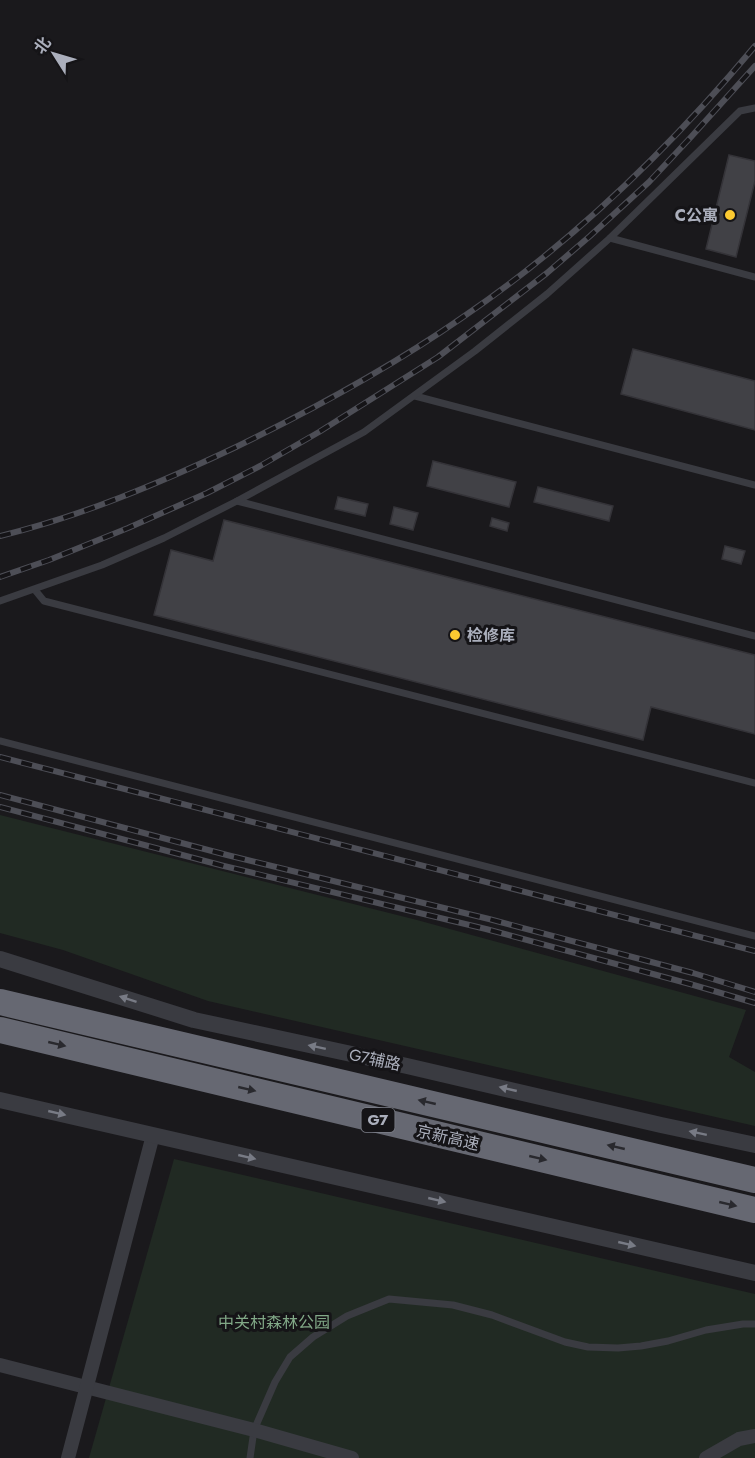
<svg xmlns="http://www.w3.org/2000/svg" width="755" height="1458" viewBox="0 0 755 1458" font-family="Jost,'Noto Sans SC',sans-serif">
<rect width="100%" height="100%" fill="#1a191c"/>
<g fill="#212a23">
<path d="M 0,815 L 417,920 L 746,1010 L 729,1057 L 755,1072 L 755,1126 L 208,1001 L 63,950 L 0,933 Z"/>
<path d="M 174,1159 L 755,1294 L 755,1458 L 89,1458 Z"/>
</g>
<g fill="#414146" stroke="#343338" stroke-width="1.5">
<path d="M 729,155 L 755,161 L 755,181 L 736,257 L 706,249 Z"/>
<path d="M 633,349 L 755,381 L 755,430 L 621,394 Z"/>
<path d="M 433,461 L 516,482 L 509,507 L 427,486 Z"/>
<path d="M 538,487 L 613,506 L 609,521 L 534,502 Z"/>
<path d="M 338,497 L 368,504 L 365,516 L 335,509 Z"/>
<path d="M 394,507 L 418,513 L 413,530 L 390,524 Z"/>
<path d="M 492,518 L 509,523 L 507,531 L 490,526 Z"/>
<path d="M 224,520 L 755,655 L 755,734 L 651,707 L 643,740 L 154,615 L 171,550 L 213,561 Z"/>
<path d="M 725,546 L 745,551 L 741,564 L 722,559 Z"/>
</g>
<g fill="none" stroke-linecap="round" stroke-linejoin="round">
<g stroke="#3a3b41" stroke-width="7">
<path d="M 610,238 L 755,277"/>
<path d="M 415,396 L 755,485"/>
<path d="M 237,501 L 755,636"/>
<path d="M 35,590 L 44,601 L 755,783"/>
<path d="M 0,601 L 102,565 L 164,538 L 237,501 L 364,432 L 475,351 L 547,294 L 610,238 L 740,111 L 755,108"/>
<path d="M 0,741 L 755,936"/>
<path d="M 250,1458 L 254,1430 L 275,1382 L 290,1357 L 313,1337 L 347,1316 L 389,1299 L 453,1305 L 492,1315 L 565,1342 L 588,1347 L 618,1348 L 641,1346 L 668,1341 L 706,1330 L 743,1324 L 755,1324"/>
</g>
<g stroke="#3a3b41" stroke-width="14">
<path d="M 0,1365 L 254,1430 L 352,1458"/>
<path d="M 68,1458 L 153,1135"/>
<path d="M 706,1458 L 739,1439 L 755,1436"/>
</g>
<g stroke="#3a3b41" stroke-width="16">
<path d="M 0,959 L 194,1020 L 407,1066 L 661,1125 L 755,1145"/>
<path d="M 0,1100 L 755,1273"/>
</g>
<g stroke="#666872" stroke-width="26">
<path d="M 0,1002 L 755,1180"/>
<path d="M 0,1030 L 755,1210"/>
</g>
<g stroke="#4d4e56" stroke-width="6">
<g id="rail">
<path d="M 0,536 C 82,516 160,483 236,447 C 314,409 391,367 463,317 C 573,242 670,148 755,46"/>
<path d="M 0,577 L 49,560 L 128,528 L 207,493 L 260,466 L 319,432 L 438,357 L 547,273 L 590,236 L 649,182 L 691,137 L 755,66"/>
<path d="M 0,757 L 755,951"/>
<path d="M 0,795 L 227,855 L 489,919 L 693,973 L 755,992"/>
<path d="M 0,807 L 224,866 L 486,929 L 690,984 L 755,1003"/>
</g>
</g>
<use href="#rail" stroke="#151417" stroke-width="4" stroke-dasharray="11" stroke-linecap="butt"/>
</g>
<defs><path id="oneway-solid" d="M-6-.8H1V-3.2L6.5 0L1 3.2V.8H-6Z" transform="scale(1.5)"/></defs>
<g fill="#787b85">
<use href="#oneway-solid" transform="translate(128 999) rotate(-162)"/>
<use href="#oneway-solid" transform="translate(317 1047) rotate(-168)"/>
<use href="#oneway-solid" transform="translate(508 1089) rotate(-167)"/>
<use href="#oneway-solid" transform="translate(57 1113) rotate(13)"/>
<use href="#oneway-solid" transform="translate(698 1133) rotate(-168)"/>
<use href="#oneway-solid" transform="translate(247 1157) rotate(13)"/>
<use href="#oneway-solid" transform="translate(437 1200) rotate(13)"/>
<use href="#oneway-solid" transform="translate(627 1244) rotate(13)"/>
</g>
<g fill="#29292e">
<use href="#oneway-solid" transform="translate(57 1044) rotate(13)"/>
<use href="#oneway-solid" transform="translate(247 1089) rotate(13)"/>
<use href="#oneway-solid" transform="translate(427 1102) rotate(-167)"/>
<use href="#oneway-solid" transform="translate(616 1147) rotate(-167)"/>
<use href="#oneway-solid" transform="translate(538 1158) rotate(13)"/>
<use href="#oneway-solid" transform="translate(728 1204) rotate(13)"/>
</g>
<g fill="#fcca31" stroke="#151417" stroke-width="2">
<circle cx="730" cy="215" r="6"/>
<circle cx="455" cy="635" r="6"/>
</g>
<g text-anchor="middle" stroke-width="6" stroke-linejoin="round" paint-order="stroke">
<rect fill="#151417" stroke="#7e808a" stroke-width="1.5" x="361.5" y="1108" width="33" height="24" rx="4.5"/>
<g font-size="15" font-weight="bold" fill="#abafbc">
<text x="378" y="1125">G7</text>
</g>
<g font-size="16" font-weight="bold" fill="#abafbc" stroke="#151417" text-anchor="end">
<text x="718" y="221">C公寓</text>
<text x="467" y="641" text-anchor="start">检修库</text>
</g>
<g font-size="16" fill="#abafbc" stroke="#151417">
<text transform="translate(375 1059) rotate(12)" y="6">G7辅路</text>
<text transform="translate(448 1137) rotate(13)" y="6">京新高速</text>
</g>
<g font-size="16" fill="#81a887" stroke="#151417">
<text x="274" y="1328">中关村森林公园</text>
</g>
</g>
<g transform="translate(54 54) rotate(307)" stroke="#151417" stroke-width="4.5" paint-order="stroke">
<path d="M0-4.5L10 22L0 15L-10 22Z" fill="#abafbc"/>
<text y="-9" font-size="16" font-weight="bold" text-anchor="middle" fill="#abafbc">北</text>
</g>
</svg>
